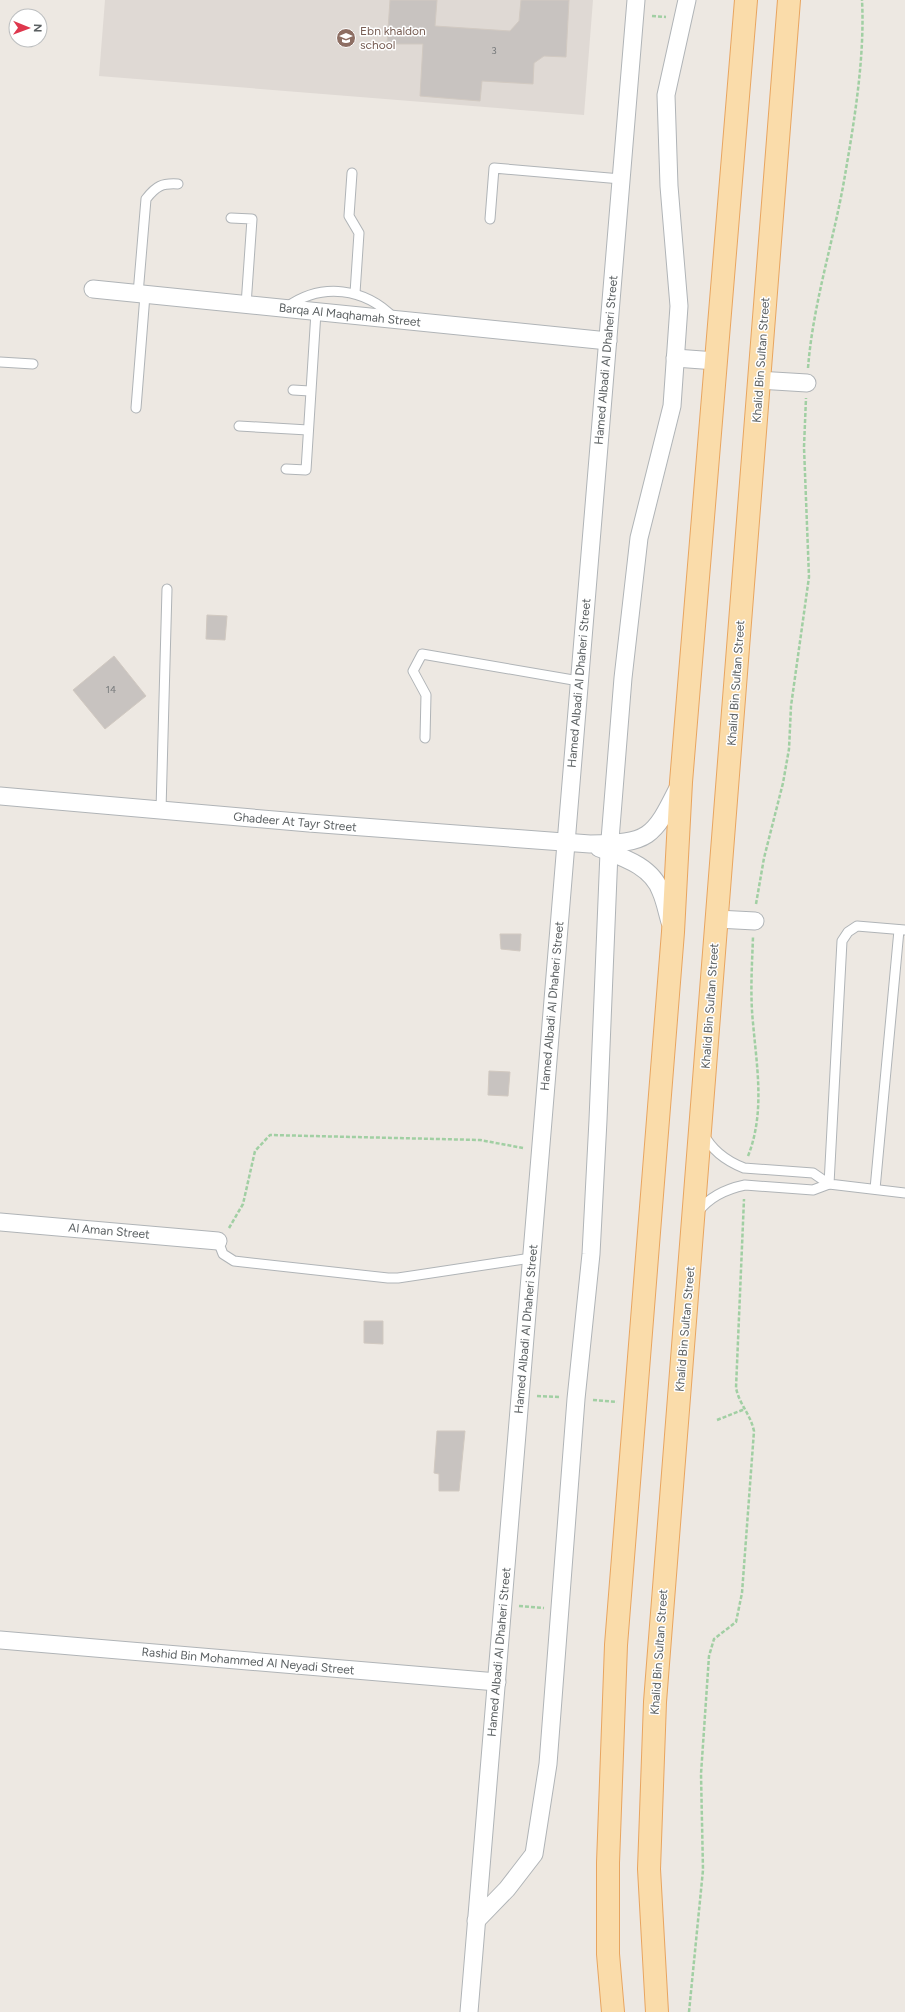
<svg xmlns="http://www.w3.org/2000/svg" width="905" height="2012" viewBox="0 0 905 2012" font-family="Figtree,sans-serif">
<rect width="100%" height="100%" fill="#ede8e2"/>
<path fill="#dfd9d4" d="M 105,0 L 593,0 L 584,115 L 99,76 Z"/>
<g fill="#c8c3c0" stroke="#d1c9c1">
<path d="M 390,0 L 437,0 L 435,26 L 510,31 L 519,21 L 521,0 L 569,0 L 566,57 L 544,56 L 534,63 L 533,84 L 482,81 L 480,101 L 420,96 L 423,44 L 387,44 Z"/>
<path d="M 207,615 L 227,616 L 225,640 L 206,639 Z"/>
<path d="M 114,656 L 146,696 L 105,729 L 73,690 Z"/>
<path d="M 500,934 L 521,934 L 520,951 L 501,949 Z"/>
<path d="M 489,1071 L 510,1072 L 508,1096 L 488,1095 Z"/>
<path d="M 364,1321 L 383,1321 L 383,1344 L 364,1343 Z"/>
<path d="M 437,1431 L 465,1431 L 459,1491 L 439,1491 L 439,1474 L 434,1473 Z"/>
</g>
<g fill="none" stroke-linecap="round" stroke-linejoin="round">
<g stroke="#b0b4b7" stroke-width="11">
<g id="lane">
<path d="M 352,173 L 349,216 L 359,233 L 355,293"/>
<path d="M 231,218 L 252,219 L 246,305"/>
<path d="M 490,219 L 494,168 L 621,179"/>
<path d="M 138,294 L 146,199 C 156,186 162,183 178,184"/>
<path d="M 287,307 C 322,282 365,288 394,318"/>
<path d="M 0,362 L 33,364"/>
<path d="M 293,390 L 310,391"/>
<path d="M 136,408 L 145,295"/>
<path d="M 239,426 L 308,430"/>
<path d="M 286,469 L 306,470 L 316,312"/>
<path d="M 425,738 L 426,695 L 413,671 L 422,654 L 579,681"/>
<path d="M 161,810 L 167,589"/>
<path d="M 905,930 L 857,926 L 848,932 L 842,941 L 829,1184 L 905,1193"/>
<path d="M 875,1189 L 899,930"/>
<path d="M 698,1212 C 709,1197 726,1189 745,1185 L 813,1190 L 829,1184 L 813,1173 L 744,1168 C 726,1161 712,1151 703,1133"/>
<path d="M 218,1241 L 223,1254 L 234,1261 L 388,1278 L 398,1278 L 531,1258"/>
</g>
</g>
<g stroke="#b0b4b7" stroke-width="19">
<g id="street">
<path d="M 93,289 L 608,341"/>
<path d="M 675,358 L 716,361"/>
<path d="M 759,380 L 807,383"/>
<path d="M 0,796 L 309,823 L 590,844 C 649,843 653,839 679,786"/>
<path d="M 599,848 C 622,857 652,866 661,892 C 665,901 667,912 670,922"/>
<path d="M 717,919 L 755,921"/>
<path d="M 0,1222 L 218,1241"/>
<path d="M 0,1640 L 497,1682"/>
<path d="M 476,1921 L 507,1889 L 534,1854 L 548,1764 L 576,1399 L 591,1254 L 598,1120 L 609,852 L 623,678 L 639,538 L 672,406 L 679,306 L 669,186 L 666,95 L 687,0"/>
<path d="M 469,2012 L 636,0"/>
</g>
</g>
<g stroke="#e8a560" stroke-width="24">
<g id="primary">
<path d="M 613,2012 L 608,1954 L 608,1863 L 616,1645 L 673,932 L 681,782 L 746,0"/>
<path d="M 657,2012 L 649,1869 L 655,1702 L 789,0"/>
</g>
</g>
<g stroke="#a1cfa3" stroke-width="2.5" stroke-dasharray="4 2" stroke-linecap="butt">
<path d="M 652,16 L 666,17"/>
<path d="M 808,368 C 813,304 833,243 844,181 C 854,123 865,58 862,0"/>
<path d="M 756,904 L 764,858 L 783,783 L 789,749 L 791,706 L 809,577 L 804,447 L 806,398"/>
<path d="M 748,1156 C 765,1113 757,1068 753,1023 C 750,994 752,966 753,937"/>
<path d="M 229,1228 L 243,1204 L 255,1151 L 270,1135 L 480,1140 L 523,1148"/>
<path d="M 537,1396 L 560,1397"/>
<path d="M 593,1400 L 617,1402"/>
<path d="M 717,1420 L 745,1409"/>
<path d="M 519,1606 L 544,1608"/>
<path d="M 689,2012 L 703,1870 L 701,1774 L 709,1656 L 714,1639 L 736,1622 L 742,1593 L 754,1431 C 750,1413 740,1406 736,1388 L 744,1199"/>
</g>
<use href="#lane" stroke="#fff" stroke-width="9"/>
<use href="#street" stroke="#fff" stroke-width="17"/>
<use href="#primary" stroke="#fadcaa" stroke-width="22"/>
</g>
<defs>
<g id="school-disc" transform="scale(1)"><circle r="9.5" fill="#8d6e63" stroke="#fff"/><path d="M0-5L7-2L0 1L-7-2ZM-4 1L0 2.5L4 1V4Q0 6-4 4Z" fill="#fff"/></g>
</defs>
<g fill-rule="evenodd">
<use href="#school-disc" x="346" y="38"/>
</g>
<g text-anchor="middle" stroke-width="3" stroke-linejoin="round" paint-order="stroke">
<g font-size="10" fill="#76797a">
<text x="494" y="54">3</text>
<text x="111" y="693">14</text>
</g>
<g font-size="12" fill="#785e54" stroke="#fff" text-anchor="start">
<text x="360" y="35">Ebn khaldon<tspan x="360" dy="14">school</tspan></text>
</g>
<g font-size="12" fill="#5b6062" stroke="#fff">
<text transform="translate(350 315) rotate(6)" y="4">Barqa Al Maqhamah Street</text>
<text transform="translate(606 360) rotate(-85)" y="4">Hamed Albadi Al Dhaheri Street</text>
<text transform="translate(761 360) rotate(-86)" y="4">Khalid Bin Sultan Street</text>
<text transform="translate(579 683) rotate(-85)" y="4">Hamed Albadi Al Dhaheri Street</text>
<text transform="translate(736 683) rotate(-86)" y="4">Khalid Bin Sultan Street</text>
<text transform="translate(295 822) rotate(5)" y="4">Ghadeer At Tayr Street</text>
<text transform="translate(552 1006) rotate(-85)" y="4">Hamed Albadi Al Dhaheri Street</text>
<text transform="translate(710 1006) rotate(-86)" y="4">Khalid Bin Sultan Street</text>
<text transform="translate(109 1231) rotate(5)" y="4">Al Aman Street</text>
<text transform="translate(526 1329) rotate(-85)" y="4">Hamed Albadi Al Dhaheri Street</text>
<text transform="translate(685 1329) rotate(-85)" y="4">Khalid Bin Sultan Street</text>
<text transform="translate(499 1652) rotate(-85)" y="4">Hamed Albadi Al Dhaheri Street</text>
<text transform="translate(659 1652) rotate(-86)" y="4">Khalid Bin Sultan Street</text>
<text transform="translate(248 1661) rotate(5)" y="4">Rashid Bin Mohammed Al Neyadi Street</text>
</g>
</g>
<g transform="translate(28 28) rotate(91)"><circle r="19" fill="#ffffff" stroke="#bdbfc0"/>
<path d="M0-3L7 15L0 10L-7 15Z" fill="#de374d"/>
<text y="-6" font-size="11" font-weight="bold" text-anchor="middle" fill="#5b6062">N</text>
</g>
</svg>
